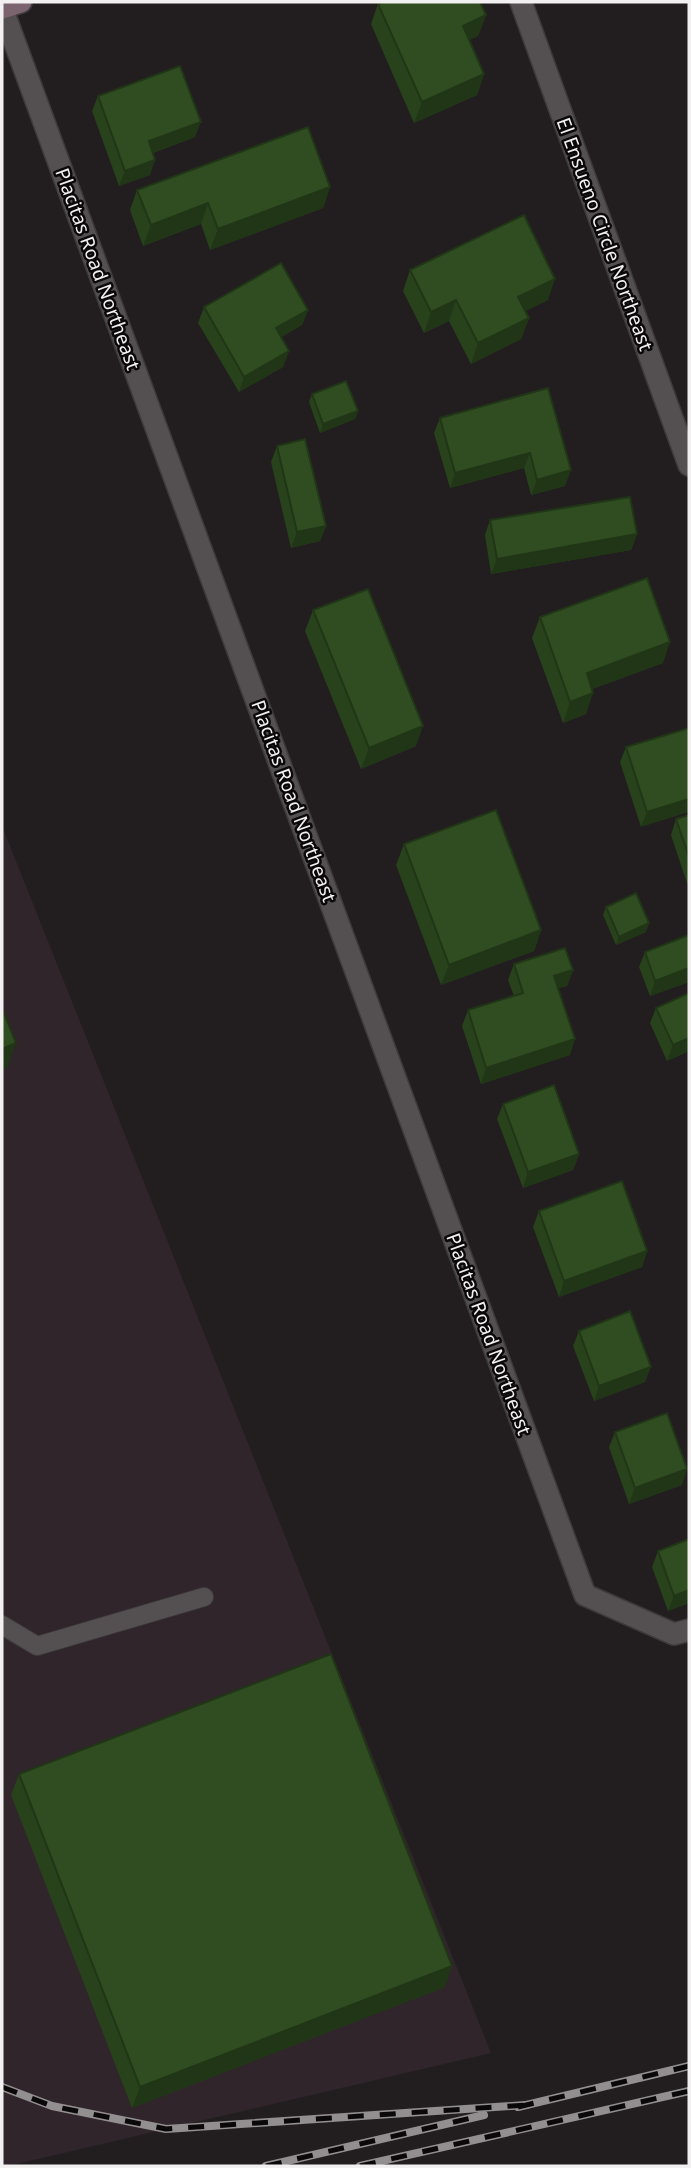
<svg xmlns="http://www.w3.org/2000/svg" width="691" height="2168" viewBox="0 0 691 2168" font-family="'Noto Sans',sans-serif">
<rect width="100%" height="100%" fill="#221e1f"/>
<path fill="#30252a" d="M 2,826 L 491,2053 L 8,2166 L 2,2166 Z"/>
<g fill="none" stroke-linecap="round" stroke-linejoin="round">
<g stroke="#3f3b3c" stroke-width="20">
<path id="lane" d="M 2,1625 L 37,1646 L 204,1597"/>
</g>
<g stroke="#3f3b3c" stroke-width="24">
<g id="street">
<path d="M 521,2 L 689,465"/>
<path d="M 2,8 L 585,1595 L 674,1634 L 689,1630"/>
</g>
</g>
<g stroke="#3f3b3c" stroke-width="24">
<path id="secondary" d="M 2,8 L 21,2"/>
</g>
<use href="#lane" stroke="#544f51" stroke-width="18"/>
<use href="#street" stroke="#544f51" stroke-width="21"/>
<use href="#secondary" stroke="#7c646e" stroke-width="21"/>
<g stroke="#938f90" stroke-width="8">
<g id="rail">
<path d="M 2,2087 L 52,2106 L 166,2129 L 526,2105"/>
<path d="M 518,2107 L 689,2066"/>
<path d="M 266,2166 L 484,2115"/>
<path d="M 360,2166 L 689,2091"/>
</g>
</g>
<use href="#rail" stroke="#0a0809" stroke-width="5" stroke-dasharray="16" stroke-linecap="butt"/>
</g>
<g fill="#28421c">
<path d="M 378,4 L 486,15 L 478,36 L 469,40 L 484,74 L 477,95 L 414,123 L 371,24 Z"/>
<path d="M 98,96 L 195,137 L 153,153 L 150,175 L 119,186 L 92,111 Z"/>
<path d="M 330,187 L 323,208 L 210,250 L 201,224 L 143,246 L 130,210 L 137,190 Z"/>
<path d="M 410,270 L 548,300 L 525,311 L 529,318 L 521,339 L 471,364 L 449,321 L 424,333 L 403,291 Z"/>
<path d="M 204,307 L 308,310 L 302,325 L 281,337 L 289,351 L 283,367 L 239,392 L 198,323 Z"/>
<path d="M 548,388 L 565,486 L 531,495 L 524,468 L 450,488 L 434,433 L 440,418 Z"/>
<path d="M 312,394 L 358,411 L 355,419 L 320,433 L 309,402 Z"/>
<path d="M 277,446 L 326,526 L 320,541 L 291,548 L 271,462 Z"/>
<path d="M 490,520 L 637,534 L 631,550 L 491,574 L 485,535 Z"/>
<path d="M 313,610 L 416,746 L 361,769 L 305,631 Z"/>
<path d="M 540,617 L 663,663 L 592,689 L 586,714 L 563,723 L 532,638 Z"/>
<path d="M 689,728 L 641,827 L 620,762 L 626,747 Z"/>
<path d="M 689,815 L 689,889 L 671,835 L 676,819 Z"/>
<path d="M 404,844 L 541,930 L 534,951 L 441,985 L 396,865 Z"/>
<path d="M 606,907 L 646,932 L 616,945 L 603,915 Z"/>
<path d="M 689,935 L 689,982 L 650,996 L 639,967 L 645,952 Z"/>
<path d="M 514,964 L 573,970 L 567,986 L 558,988 L 570,1055 L 481,1084 L 462,1026 L 468,1010 L 514,996 L 508,980 Z"/>
<path d="M 656,1008 L 689,1051 L 667,1061 L 650,1023 Z"/>
<path d="M 503,1104 L 579,1154 L 573,1170 L 523,1188 L 497,1119 Z"/>
<path d="M 539,1211 L 647,1251 L 642,1267 L 559,1297 L 533,1227 Z"/>
<path d="M 579,1331 L 645,1382 L 594,1401 L 573,1346 Z"/>
<path d="M 615,1432 L 682,1485 L 629,1504 L 609,1447 Z"/>
<path d="M 658,1551 L 689,1603 L 668,1611 L 652,1567 Z"/>
<path d="M 19,1774 L 445,1987 L 132,2108 L 11,1795 Z"/>
</g>
<g fill="#213617">
<path d="M 486,15 L 478,36 L 455,47 L 463,26 Z"/>
<path d="M 484,74 L 477,95 L 414,123 L 422,102 Z"/>
<path d="M 201,122 L 195,137 L 143,156 L 149,141 Z"/>
<path d="M 155,160 L 150,175 L 119,186 L 125,171 Z"/>
<path d="M 330,187 L 323,208 L 210,250 L 218,229 Z"/>
<path d="M 208,203 L 201,224 L 143,246 L 151,225 Z"/>
<path d="M 555,279 L 548,300 L 511,318 L 518,297 Z"/>
<path d="M 456,300 L 449,321 L 424,333 L 431,312 Z"/>
<path d="M 308,310 L 302,325 L 270,344 L 276,328 Z"/>
<path d="M 529,318 L 521,339 L 471,364 L 478,343 Z"/>
<path d="M 289,351 L 283,367 L 239,392 L 244,377 Z"/>
<path d="M 358,411 L 355,419 L 320,433 L 323,424 Z"/>
<path d="M 530,453 L 524,468 L 450,488 L 455,473 Z"/>
<path d="M 571,470 L 565,486 L 531,495 L 537,480 Z"/>
<path d="M 326,526 L 320,541 L 291,548 L 297,532 Z"/>
<path d="M 637,534 L 631,550 L 491,574 L 497,559 Z"/>
<path d="M 670,642 L 663,663 L 579,694 L 587,673 Z"/>
<path d="M 593,693 L 586,714 L 563,723 L 570,702 Z"/>
<path d="M 423,726 L 416,746 L 361,769 L 369,748 Z"/>
<path d="M 689,799 L 689,812 L 641,827 L 647,812 Z"/>
<path d="M 649,923 L 646,932 L 616,945 L 619,937 Z"/>
<path d="M 541,930 L 534,951 L 441,985 L 449,965 Z"/>
<path d="M 689,968 L 689,982 L 650,996 L 655,981 Z"/>
<path d="M 573,970 L 567,986 L 549,991 L 554,976 Z"/>
<path d="M 689,1038 L 689,1051 L 667,1061 L 673,1045 Z"/>
<path d="M 575,1039 L 570,1055 L 481,1084 L 486,1068 Z"/>
<path d="M 16,1043 L 7,1068 L 2,1070 L 2,1049 Z"/>
<path d="M 579,1154 L 573,1170 L 523,1188 L 528,1172 Z"/>
<path d="M 647,1251 L 642,1267 L 559,1297 L 564,1281 Z"/>
<path d="M 651,1367 L 645,1382 L 594,1401 L 599,1386 Z"/>
<path d="M 687,1469 L 682,1485 L 629,1504 L 635,1488 Z"/>
<path d="M 689,1590 L 689,1603 L 668,1611 L 674,1596 Z"/>
<path d="M 452,1966 L 445,1987 L 132,2108 L 140,2087 Z"/>
</g>
<g fill="#2f4d21" stroke="#213617" stroke-width="2">
<path d="M 382,2 L 480,2 L 486,15 L 463,26 L 484,74 L 422,102 L 378,4 Z"/>
<path d="M 180,66 L 201,122 L 149,141 L 155,160 L 125,171 L 98,96 Z"/>
<path d="M 308,127 L 330,187 L 218,229 L 208,203 L 151,225 L 137,190 Z"/>
<path d="M 524,215 L 555,279 L 518,297 L 529,318 L 478,343 L 456,300 L 431,312 L 410,270 Z"/>
<path d="M 281,263 L 308,310 L 276,328 L 289,351 L 244,377 L 204,307 Z"/>
<path d="M 346,381 L 358,411 L 323,424 L 312,394 Z"/>
<path d="M 548,388 L 571,470 L 537,480 L 530,453 L 455,473 L 440,418 Z"/>
<path d="M 305,439 L 326,526 L 297,532 L 277,446 Z"/>
<path d="M 630,497 L 637,534 L 497,559 L 490,520 Z"/>
<path d="M 647,578 L 670,642 L 587,673 L 593,693 L 570,702 L 540,617 Z"/>
<path d="M 368,589 L 423,726 L 369,748 L 313,610 Z"/>
<path d="M 689,728 L 689,799 L 647,812 L 626,747 Z"/>
<path d="M 496,810 L 541,930 L 449,965 L 404,844 Z"/>
<path d="M 689,815 L 689,857 L 676,819 Z"/>
<path d="M 636,893 L 649,923 L 619,937 L 606,907 Z"/>
<path d="M 689,935 L 689,968 L 655,981 L 645,952 Z"/>
<path d="M 565,948 L 573,970 L 554,976 L 575,1039 L 486,1068 L 468,1010 L 523,993 L 514,964 Z"/>
<path d="M 689,993 L 689,1038 L 673,1045 L 656,1008 Z"/>
<path d="M 2,1008 L 16,1043 L 2,1049 Z"/>
<path d="M 554,1085 L 579,1154 L 528,1172 L 503,1104 Z"/>
<path d="M 622,1181 L 647,1251 L 564,1281 L 539,1211 Z"/>
<path d="M 630,1311 L 651,1367 L 599,1386 L 579,1331 Z"/>
<path d="M 667,1413 L 687,1469 L 635,1488 L 615,1432 Z"/>
<path d="M 689,1539 L 689,1590 L 674,1596 L 658,1551 Z"/>
<path d="M 331,1654 L 452,1966 L 140,2087 L 19,1774 Z"/>
</g>
<g text-anchor="middle" stroke-width="5" stroke-linejoin="round" paint-order="stroke">
<g font-size="19" fill="#f3f0f1" stroke="#0a0809">
<text transform="translate(605 234) rotate(70)" y="7">El Ensueno Circle Northeast</text>
<text transform="translate(98 269) rotate(70)" y="7">Placitas Road Northeast</text>
<text transform="translate(294 801) rotate(70)" y="7">Placitas Road Northeast</text>
<text transform="translate(489 1334) rotate(70)" y="7">Placitas Road Northeast</text>
</g>
</g>
<rect width="691" height="2168" fill="none" stroke="#f3f0f1" stroke-width="7"/>
</svg>
